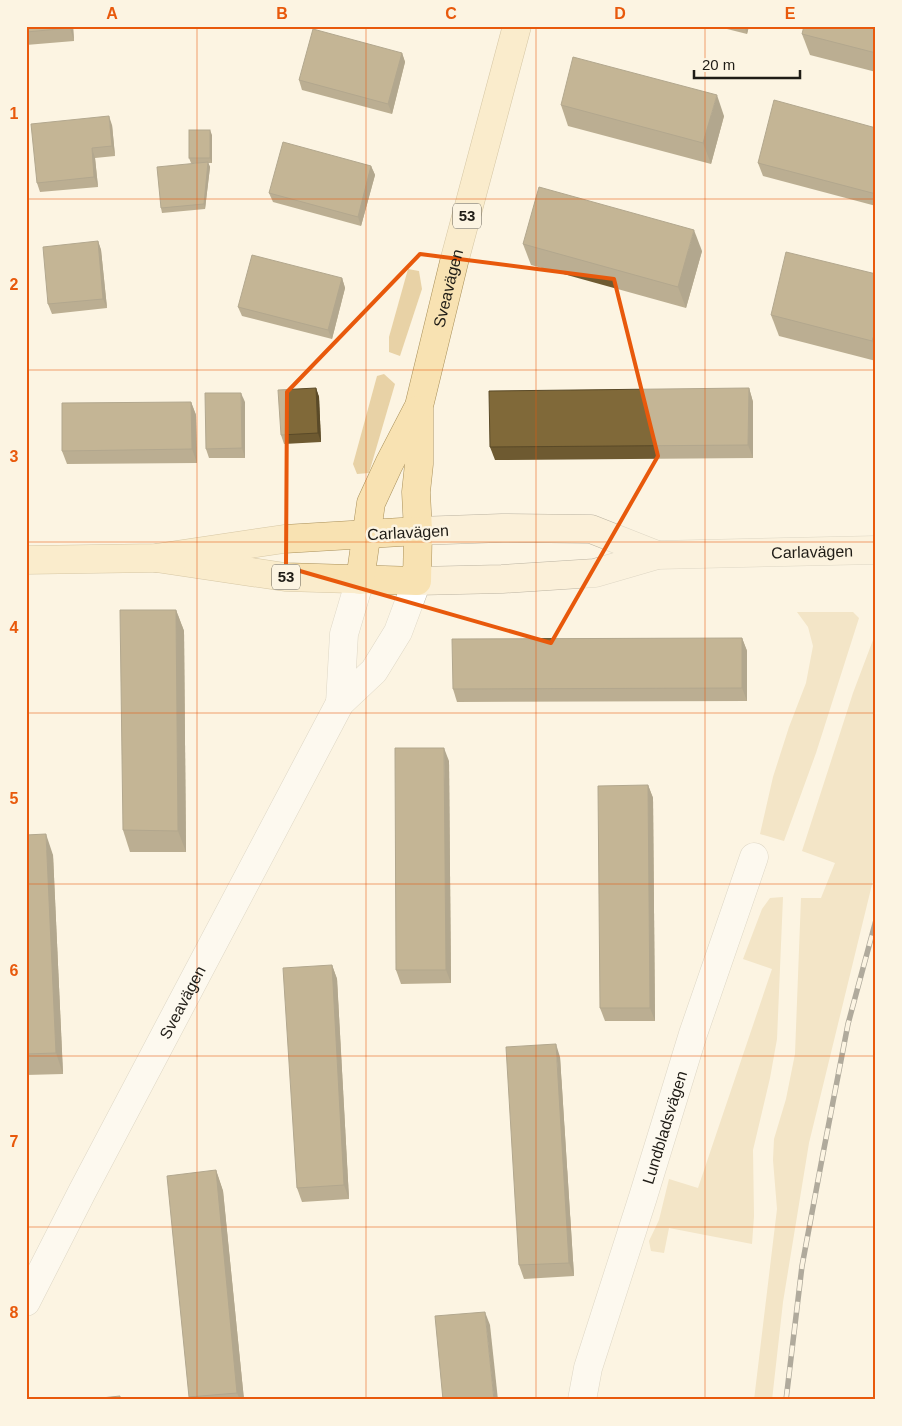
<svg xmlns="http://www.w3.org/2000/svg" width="902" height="1426" viewBox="0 0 902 1426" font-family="Helvetica,sans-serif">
<rect width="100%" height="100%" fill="#fcf4e2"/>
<g fill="#e8d2a6">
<path d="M 408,269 L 419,271 L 422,289 L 400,356 L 389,352 L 389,337 Z"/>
<path d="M 384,374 L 395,384 L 369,473 L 357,474 L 353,464 L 377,376 Z"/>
<path d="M 797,612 L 853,612 L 859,618 L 816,753 L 784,841 L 760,834 L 773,777 L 789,727 L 806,683 L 813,646 L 808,627 Z"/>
<path d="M 876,632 L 876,868 L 809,1143 L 783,1302 L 772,1400 L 754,1400 L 777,1209 L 773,1160 L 774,1139 L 786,1099 L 795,1054 L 801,898 L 821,898 L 835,863 L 802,851 L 853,693 Z"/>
<path d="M 783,897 L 777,1039 L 770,1078 L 753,1150 L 754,1216 L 752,1244 L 669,1228 L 664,1253 L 651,1251 L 649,1241 L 659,1220 L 669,1179 L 698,1188 L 772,969 L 743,959 L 762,909 L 770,898 Z"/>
</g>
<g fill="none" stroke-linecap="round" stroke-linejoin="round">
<g stroke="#bbb3a2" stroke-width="29">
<g id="minor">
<path id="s1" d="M 582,1400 L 588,1368 L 643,1197 L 693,1034 L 754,857"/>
</g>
</g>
<g stroke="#bbb3a2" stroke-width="29">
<g id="tertiary">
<path d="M 340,703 L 344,634 L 360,580"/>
<path id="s2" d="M 26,1302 L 82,1192 L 340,703 L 374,671 L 398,632 L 417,581"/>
</g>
</g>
<g stroke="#bbb3a2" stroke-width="29">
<g id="secondary">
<path d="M 418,531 L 502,528 L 591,529 L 657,555"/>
<path id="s3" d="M 417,581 L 502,579 L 595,573 L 657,555 L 876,550"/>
</g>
</g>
<g stroke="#a9905a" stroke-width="29">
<g id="primary">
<path id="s4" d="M 156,558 L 285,577 L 417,581 L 418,531 L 416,492 L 419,464 L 419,406 L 454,262 L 517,26"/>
<path d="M 26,560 L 156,558 L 284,539 L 418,531"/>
<path d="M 360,580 L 371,503 L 389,464 L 417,410"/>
</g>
</g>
<use href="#minor" stroke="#fff" stroke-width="28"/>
<use href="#tertiary" stroke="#fff" stroke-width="28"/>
<use href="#secondary" stroke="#fbf0d9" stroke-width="28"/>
<use href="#primary" stroke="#f8e2b2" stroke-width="28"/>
<g stroke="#545047" stroke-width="5.5">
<path id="rail" d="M 786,1400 L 802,1266 L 822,1159 L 848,1024 L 876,920"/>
</g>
<use href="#rail" stroke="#fcf4e2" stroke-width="4" stroke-dasharray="11" stroke-linecap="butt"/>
</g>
<g fill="#6e5a31">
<path d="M 26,26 L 73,26 L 74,41 L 26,45 Z"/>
<path d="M 715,26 L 749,26 L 747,34 Z"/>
<path d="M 876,26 L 876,72 L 810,55 L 802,34 Z"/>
<path d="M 402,53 L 405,62 L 392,114 L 302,90 L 299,80 Z"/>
<path d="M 561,105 L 724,116 L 711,164 L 568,126 Z"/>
<path d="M 112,125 L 115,156 L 95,158 L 98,187 L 40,192 L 37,183 Z"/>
<path d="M 876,128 L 876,206 L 763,176 L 758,163 Z"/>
<path d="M 212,135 L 212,163 L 208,163 L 210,167 L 205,209 L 162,213 L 161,208 L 206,163 L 191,163 L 189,158 Z"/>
<path d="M 371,166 L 375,175 L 361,226 L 273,202 L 269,193 Z"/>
<path d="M 98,241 L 101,250 L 107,308 L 52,314 L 48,304 Z"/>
<path d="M 523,244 L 702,251 L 686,308 L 531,265 Z"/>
<path d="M 876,274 L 876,361 L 779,336 L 771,315 Z"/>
<path d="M 342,278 L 345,288 L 332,339 L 242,316 L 238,307 Z"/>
<path d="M 316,388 L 319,397 L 321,442 L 284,444 L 281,435 Z"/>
<path d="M 749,388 L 753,402 L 753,458 L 495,460 L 490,447 Z"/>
<path d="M 191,402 L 196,415 L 197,463 L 67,464 L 62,451 Z"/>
<path d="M 245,402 L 245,458 L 209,458 L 206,449 Z"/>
<path d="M 176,610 L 184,631 L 186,852 L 130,852 L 123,830 Z"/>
<path d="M 742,638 L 747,651 L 747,701 L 457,702 L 453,689 Z"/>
<path d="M 449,761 L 451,983 L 401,984 L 396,970 Z"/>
<path d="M 648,785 L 653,798 L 655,1021 L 605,1021 L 600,1008 Z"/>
<path d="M 26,835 L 53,855 L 63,1074 L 26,1075 Z"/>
<path d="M 332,965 L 337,979 L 349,1199 L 302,1202 L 297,1188 Z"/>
<path d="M 560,1057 L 574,1276 L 524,1279 L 519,1265 Z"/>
<path d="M 216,1170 L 223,1191 L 244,1400 L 189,1400 L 189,1397 Z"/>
</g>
<g fill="#5a4a28">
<path d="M 69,26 L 73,26 L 74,41 L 70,28 Z"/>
<path d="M 744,26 L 749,26 L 747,34 Z"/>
<path d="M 402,53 L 405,62 L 392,114 L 388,104 Z"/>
<path d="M 717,95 L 724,116 L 711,164 L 703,143 Z"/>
<path d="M 109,116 L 112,125 L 115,156 L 112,146 Z"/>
<path d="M 210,130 L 212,135 L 212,163 L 210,158 Z"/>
<path d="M 92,148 L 95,158 L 98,187 L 94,177 Z"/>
<path d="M 208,162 L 210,167 L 205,209 L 204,204 Z"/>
<path d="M 371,166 L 375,175 L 361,226 L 358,217 Z"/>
<path d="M 694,230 L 702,251 L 686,308 L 678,287 Z"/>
<path d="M 98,241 L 101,250 L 107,308 L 103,299 Z"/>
<path d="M 342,278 L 345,288 L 332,339 L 328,330 Z"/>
<path d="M 876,329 L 876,350 L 872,341 Z"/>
<path d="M 316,388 L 319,397 L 321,442 L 318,433 Z"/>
<path d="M 749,388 L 753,402 L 753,458 L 748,445 Z"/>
<path d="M 241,393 L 245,402 L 245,458 L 242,448 Z"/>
<path d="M 191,402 L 196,415 L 197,463 L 192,449 Z"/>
<path d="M 176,610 L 184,631 L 186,852 L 178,831 Z"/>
<path d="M 742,638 L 747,651 L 747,701 L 742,688 Z"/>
<path d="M 444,748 L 449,761 L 451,983 L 446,970 Z"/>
<path d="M 648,785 L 653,798 L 655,1021 L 650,1008 Z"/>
<path d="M 46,834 L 53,855 L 63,1074 L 56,1053 Z"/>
<path d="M 332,965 L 337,979 L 349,1199 L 344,1185 Z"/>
<path d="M 556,1044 L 560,1057 L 574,1276 L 569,1263 Z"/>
<path d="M 216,1170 L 223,1191 L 244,1400 L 240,1400 L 237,1393 Z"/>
<path d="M 485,1312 L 490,1325 L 498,1400 L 494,1400 Z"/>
</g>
<g fill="#806939" stroke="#5a4a28">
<path d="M 26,26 L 69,26 L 70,28 L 26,32 Z"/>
<path d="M 804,26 L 876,26 L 876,53 L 802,34 Z"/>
<path d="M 313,29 L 402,53 L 388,104 L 299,80 Z"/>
<path d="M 573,57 L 717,95 L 703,143 L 561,105 Z"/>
<path d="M 774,100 L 876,128 L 876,194 L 758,163 Z"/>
<path d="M 109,116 L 112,146 L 92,148 L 94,177 L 37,183 L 31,124 Z"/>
<rect x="189" y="130" width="21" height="28"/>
<path d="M 283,142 L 371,166 L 358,217 L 269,193 Z"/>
<path d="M 208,162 L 204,204 L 161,208 L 157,167 Z"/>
<path d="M 539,187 L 694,230 L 678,287 L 523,244 Z"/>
<path d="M 98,241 L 103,299 L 48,304 L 43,247 Z"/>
<path d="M 786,252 L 876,274 L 876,329 L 872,341 L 771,315 Z"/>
<path d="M 252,255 L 342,278 L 328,330 L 238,307 Z"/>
<path d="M 316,388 L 318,433 L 281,435 L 278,390 Z"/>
<path d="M 749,388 L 748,445 L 490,447 L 489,391 Z"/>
<path d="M 205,393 L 241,393 L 242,448 L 206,449 Z"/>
<path d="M 191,402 L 192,449 L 62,451 L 62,403 Z"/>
<path d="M 120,610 L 176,610 L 178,831 L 123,830 Z"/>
<path d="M 742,638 L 742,688 L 453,689 L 452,639 Z"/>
<path d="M 395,748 L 444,748 L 446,970 L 396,970 Z"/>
<path d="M 648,785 L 650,1008 L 600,1008 L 598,786 Z"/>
<path d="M 46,834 L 56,1053 L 26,1054 L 26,835 Z"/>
<path d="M 332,965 L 344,1185 L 297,1188 L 283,968 Z"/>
<path d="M 556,1044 L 569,1263 L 519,1265 L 506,1047 Z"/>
<path d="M 216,1170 L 237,1393 L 189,1397 L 167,1176 Z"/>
<path d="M 485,1312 L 494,1400 L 443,1400 L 435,1316 Z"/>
<path d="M 120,1396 L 120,1400 L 83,1400 Z"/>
</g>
<path d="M0 0H902V1426H0ZM 420,254 L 614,279 L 658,456 L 551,643 L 286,567 L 287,392 Z" fill="#fcf4e2" fill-opacity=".55" fill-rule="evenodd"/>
<path fill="none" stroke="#e8590c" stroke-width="4" stroke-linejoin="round" d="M 420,254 L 614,279 L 658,456 L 551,643 L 286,567 L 287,392 Z"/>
<path fill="none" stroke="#e8590c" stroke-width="1" stroke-opacity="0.55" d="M 197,26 L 197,1400M 366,26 L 366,1400M 536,26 L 536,1400M 705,26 L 705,1400M 26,199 L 876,199M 26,370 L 876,370M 26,542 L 876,542M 26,713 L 876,713M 26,884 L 876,884M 26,1056 L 876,1056M 26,1227 L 876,1227"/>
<g text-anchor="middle" stroke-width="5" stroke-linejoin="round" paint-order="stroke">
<g fill="#fcf4e2" stroke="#615d53" stroke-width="1">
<rect x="453" y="203.5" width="28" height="25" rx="4"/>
<rect x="272" y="564.5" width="28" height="25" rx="4"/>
</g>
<g font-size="15" font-weight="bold" fill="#1f1c16">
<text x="467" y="221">53</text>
<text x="286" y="582">53</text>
</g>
<g font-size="16" fill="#1f1c16" stroke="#fcf4e2">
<text dy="6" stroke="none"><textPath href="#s4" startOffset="559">Sveavägen</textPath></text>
<text transform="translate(408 532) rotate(-3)" y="6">Carlavägen</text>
<text dy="6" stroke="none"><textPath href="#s3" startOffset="398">Carlavägen</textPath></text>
<text dy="6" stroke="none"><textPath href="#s2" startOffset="338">Sveavägen</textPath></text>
<text dy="6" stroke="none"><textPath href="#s1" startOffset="285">Lundbladsvägen</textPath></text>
</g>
</g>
<rect width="902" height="1426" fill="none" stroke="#fcf4e2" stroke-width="55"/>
<path d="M694 70v8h106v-8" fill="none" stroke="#1f1c16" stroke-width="2.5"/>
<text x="702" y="70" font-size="15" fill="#1f1c16" stroke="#fcf4e2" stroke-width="4" paint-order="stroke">20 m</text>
<rect x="28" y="28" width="846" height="1370" fill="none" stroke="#e8590c" stroke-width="2"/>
<g font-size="16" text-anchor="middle" font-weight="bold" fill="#e8590c">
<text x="112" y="19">A</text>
<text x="282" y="19">B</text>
<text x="451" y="19">C</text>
<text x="620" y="19">D</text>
<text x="790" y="19">E</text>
<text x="14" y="119">1</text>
<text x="14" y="290">2</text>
<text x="14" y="462">3</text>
<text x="14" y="633">4</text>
<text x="14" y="804">5</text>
<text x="14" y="976">6</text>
<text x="14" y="1147">7</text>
<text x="14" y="1318">8</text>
</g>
</svg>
